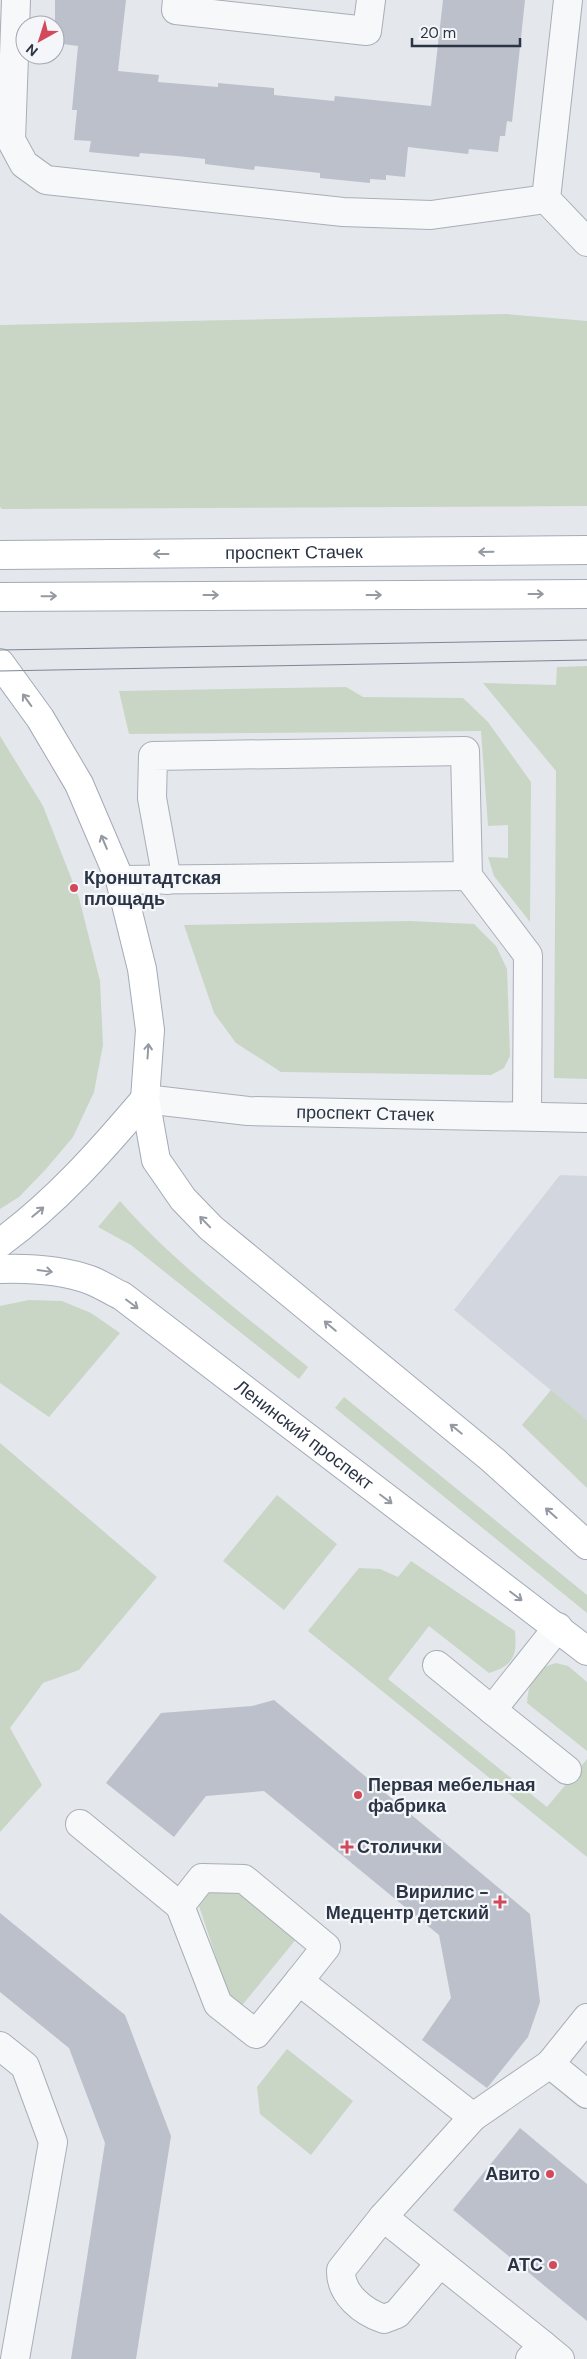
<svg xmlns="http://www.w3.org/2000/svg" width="587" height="2359" viewBox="0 0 587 2359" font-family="'DM Sans',sans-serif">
<rect width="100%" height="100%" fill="#e4e7ec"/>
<path fill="#d2d6de" d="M 560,1175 L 587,1176 L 587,1420 L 454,1310 Z"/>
<g fill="#c9d6c5">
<path d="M 506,314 L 587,321 L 587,506 L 2,509 L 0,507 L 0,325 Z"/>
<path d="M 587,666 L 587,1079 L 554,1078 L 556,771 L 483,683 L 556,685 L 557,667 Z"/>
<path d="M 346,687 L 363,697 L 463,698 L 488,722 L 531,782 L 530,922 L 494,876 L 488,857 L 508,858 L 508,825 L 488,826 L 481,731 L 129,734 L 119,691 Z"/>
<path d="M 0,736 L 43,806 L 79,898 L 100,981 L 103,1045 L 94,1092 L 73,1137 L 46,1169 L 19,1197 L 0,1209 Z"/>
<path d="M 409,921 L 474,924 L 496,946 L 507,969 L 510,1056 L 504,1068 L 491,1075 L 281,1072 L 236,1043 L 214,1013 L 184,925 Z"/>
<path d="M 120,1201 C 175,1264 243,1314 308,1367 L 299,1379 L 131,1245 L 98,1227 Z"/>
<path d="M 29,1300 L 62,1301 L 91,1313 L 120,1333 L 49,1417 L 0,1383 L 0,1306 Z"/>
<path d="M 551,1390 L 587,1420 L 587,1488 L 522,1425 Z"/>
<path d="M 344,1397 L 587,1595 L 587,1613 L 335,1408 Z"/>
<path d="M 0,1443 L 157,1577 L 79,1670 L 43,1683 L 10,1728 L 42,1785 L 0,1832 Z"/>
<path d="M 277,1495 L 337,1544 L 284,1610 L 223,1561 Z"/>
<path d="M 411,1561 L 515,1631 C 517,1656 514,1665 489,1673 L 429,1626 L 388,1679 L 547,1807 L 587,1759 L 587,1857 L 308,1631 L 359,1568 L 380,1569 L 398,1577 Z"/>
<path d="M 556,1663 L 568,1666 L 587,1682 L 587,1751 L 527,1703 C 529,1680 534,1669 556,1663 Z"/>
<path d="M 210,1888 L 236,1889 L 297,1938 L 239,2009 L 231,2002 L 198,1903 Z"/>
<path d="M 287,2049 L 353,2101 L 311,2155 L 260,2114 L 257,2087 Z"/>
</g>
<g fill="#bbc0ca">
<path d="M 55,0 L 126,0 L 118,71 L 159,75 L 158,82 L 218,87 L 218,83 L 274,88 L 274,95 L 334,101 L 335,96 L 431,106 L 443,0 L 525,0 L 512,122 L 507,121 L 505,136 L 500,136 L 498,152 L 469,149 L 468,154 L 408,147 L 405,177 L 386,175 L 386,180 L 370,179 L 370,183 L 320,178 L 320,173 L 255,166 L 254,170 L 205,164 L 205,159 L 177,156 L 140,153 L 139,157 L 89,152 L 91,141 L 74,140 L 77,110 L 72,110 L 78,46 L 55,43 Z"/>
<path d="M 274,1700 L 530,1914 L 540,2002 L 528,2037 L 487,2088 L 422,2040 L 451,1998 L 439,1935 L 264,1791 L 206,1796 L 174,1837 L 106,1783 L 161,1713 L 252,1706 Z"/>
<path d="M 0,1913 L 125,2015 L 171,2136 L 136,2359 L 71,2359 L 105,2143 L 69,2048 L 0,1992 Z"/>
<path d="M 520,2128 L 587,2184 L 587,2321 L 453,2210 Z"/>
</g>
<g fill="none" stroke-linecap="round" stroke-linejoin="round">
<g stroke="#a9aeb7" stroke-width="30">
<g id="minor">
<path d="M 16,0 L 11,140 L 24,164 L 46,180 L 343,212 L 431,215 L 546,199"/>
<path d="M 177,0 L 176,10 L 367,31 L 371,0"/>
<path d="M 568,0 L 546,199 L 587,242"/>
<path d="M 120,880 L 468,876"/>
<path d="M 167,880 L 152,798 L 153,756 L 465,751 L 468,876 L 528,955 L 527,1116"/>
<path id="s1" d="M 145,1099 L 248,1111 L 587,1118"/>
<path d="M 437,1665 L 492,1710 L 558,1627"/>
<path d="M 492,1710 L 567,1770"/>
<path d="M 80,1824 L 180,1906 L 218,2004 L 256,2034 L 299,1981 L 473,2117"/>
<path d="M 180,1906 L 202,1878 L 244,1879 L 326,1947 L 299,1981"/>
<path d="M 0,2046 L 25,2066 L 53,2142 L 15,2359"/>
<path d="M 550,2064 L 587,2094"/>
<path d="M 383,2217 L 543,2345"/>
<path d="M 440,2263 L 397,2314 L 384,2319 C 363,2312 340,2294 341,2270 L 383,2217 L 473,2117 L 550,2064 L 587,2018"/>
<path d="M 530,2359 L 543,2345 L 560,2359"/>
</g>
</g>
<g stroke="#a3abb8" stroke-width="30">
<g id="major">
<path id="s2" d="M 0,555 L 587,550"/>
<path d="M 0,597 L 587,594"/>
<path d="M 0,663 L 40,718 L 79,784 L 120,880 L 142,969 L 150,1030 L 145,1099 L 156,1160 L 183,1199 L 211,1228 L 493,1460 L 587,1545"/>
<path d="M 0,1243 C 56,1202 100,1152 145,1099"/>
<path id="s3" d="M 0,1269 C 29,1268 62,1270 90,1280 C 101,1284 111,1291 122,1296 L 587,1651"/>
</g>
</g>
<use href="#minor" stroke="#f7f8fa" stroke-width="28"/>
<use href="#major" stroke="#fff" stroke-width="28"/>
<g stroke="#7d8696" stroke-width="1">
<path d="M 0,650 L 587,640"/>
<path d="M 0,671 L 587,660"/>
</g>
</g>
<defs><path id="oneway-shaft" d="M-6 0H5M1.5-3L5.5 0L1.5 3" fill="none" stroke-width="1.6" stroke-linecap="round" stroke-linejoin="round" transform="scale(1.25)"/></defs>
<g stroke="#959aa2">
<use href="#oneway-shaft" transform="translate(486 552) rotate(179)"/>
<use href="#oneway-shaft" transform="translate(161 554) rotate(180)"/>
<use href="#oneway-shaft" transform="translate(536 594)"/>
<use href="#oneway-shaft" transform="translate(211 595)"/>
<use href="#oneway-shaft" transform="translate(374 595)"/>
<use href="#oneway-shaft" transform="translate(49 596) rotate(-1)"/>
<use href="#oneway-shaft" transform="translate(27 700) rotate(-126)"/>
<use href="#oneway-shaft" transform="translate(104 842) rotate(-113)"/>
<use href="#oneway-shaft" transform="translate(148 1051) rotate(-86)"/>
<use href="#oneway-shaft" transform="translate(38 1212) rotate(-40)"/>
<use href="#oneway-shaft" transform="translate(205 1222) rotate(-134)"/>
<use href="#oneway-shaft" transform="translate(45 1271) rotate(8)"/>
<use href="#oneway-shaft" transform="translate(132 1304) rotate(37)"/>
<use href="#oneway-shaft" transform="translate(330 1326) rotate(-140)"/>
<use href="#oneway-shaft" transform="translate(456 1429) rotate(-141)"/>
<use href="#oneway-shaft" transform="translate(386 1499) rotate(37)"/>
<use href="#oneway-shaft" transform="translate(551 1513) rotate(-138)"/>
<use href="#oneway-shaft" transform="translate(516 1596) rotate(37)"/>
</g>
<g fill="#d1495b" stroke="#f4f6f9" stroke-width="2">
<circle cx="74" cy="888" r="5"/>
<circle cx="358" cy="1795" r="5"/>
<path d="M344.5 1839.5h5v5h5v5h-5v5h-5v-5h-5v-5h5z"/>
<path d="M497.5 1894.5h5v5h5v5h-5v5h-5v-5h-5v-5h5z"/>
<circle cx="550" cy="2174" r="5"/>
<circle cx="553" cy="2265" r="5"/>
</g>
<g text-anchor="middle" stroke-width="4.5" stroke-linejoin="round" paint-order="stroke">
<g font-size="18" fill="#2b3445" stroke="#f4f6f9">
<text dy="6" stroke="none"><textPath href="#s2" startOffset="294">проспект Стачек</textPath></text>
<text dy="6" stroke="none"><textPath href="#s1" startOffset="221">проспект Стачек</textPath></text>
<text dy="6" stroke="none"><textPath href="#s3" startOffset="356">Ленинский проспект</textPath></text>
</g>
<g font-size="18" font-weight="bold" fill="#2b3445" stroke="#f4f6f9" text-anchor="start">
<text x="84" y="884">Кронштадтская<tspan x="84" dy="21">площадь</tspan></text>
<text x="368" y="1791">Первая мебельная<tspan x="368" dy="21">фабрика</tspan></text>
<text x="357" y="1853">Столички</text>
<text x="489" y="1898" text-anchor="end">Вирилис -<tspan x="489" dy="21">Медцентр детский</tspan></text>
<text x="540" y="2180" text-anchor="end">Авито</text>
<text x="543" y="2271" text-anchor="end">АТС</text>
</g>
</g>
<g transform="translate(40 40) rotate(219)"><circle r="24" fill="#f4f6f9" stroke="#a4a8b1"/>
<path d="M0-4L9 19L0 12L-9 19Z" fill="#d1495b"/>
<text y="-8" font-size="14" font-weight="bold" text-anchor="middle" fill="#2b3445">N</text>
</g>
<path d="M412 38v8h108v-8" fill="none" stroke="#2b3445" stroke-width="2.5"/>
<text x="420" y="38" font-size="15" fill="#2b3445" stroke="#f4f6f9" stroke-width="4" paint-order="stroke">20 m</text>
</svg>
